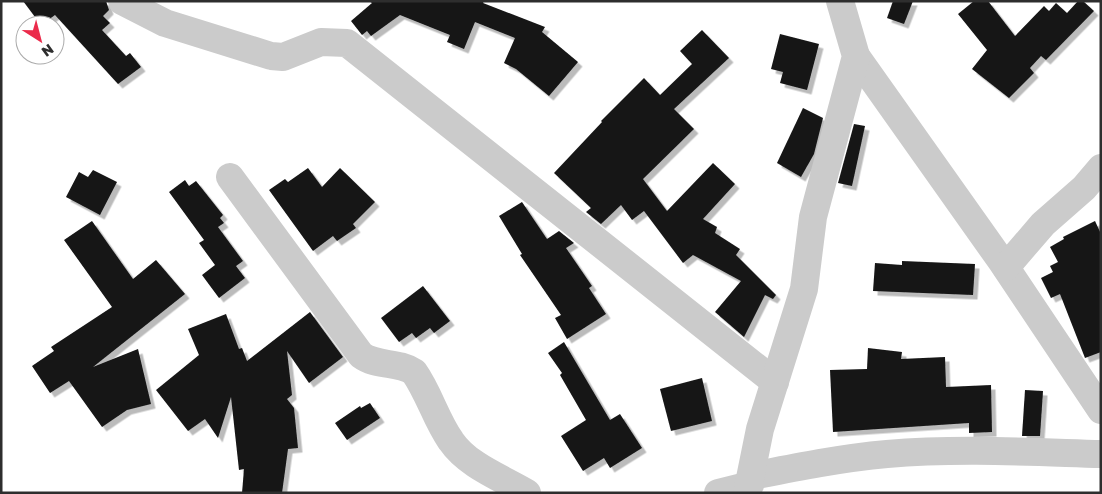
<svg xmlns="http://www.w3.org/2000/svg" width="1102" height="494" viewBox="0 0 1102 494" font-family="'Golos Text',sans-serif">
<defs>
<filter id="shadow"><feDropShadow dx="4.5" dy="4.5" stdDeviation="0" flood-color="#0004"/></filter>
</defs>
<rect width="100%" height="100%" fill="#fff"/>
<g fill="#151515" filter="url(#shadow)">
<path d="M 23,1 L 106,1 L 109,10 L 103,16 L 110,23 L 102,30 L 126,56 L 130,53 L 141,67 L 118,84 L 55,15 L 41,25 Z"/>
<path d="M 369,1 L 484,1 L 483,3 L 545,27 L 542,32 L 578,62 L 549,96 L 516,69 L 504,63 L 515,38 L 475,22 L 464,49 L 447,42 L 450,35 L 400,15 L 371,36 L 367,31 L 362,35 L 351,21 L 372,3 Z"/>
<path d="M 893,1 L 913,1 L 904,24 L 887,18 Z"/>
<path d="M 974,1 L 988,1 L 1015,36 L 1044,6 L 1049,11 L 1056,3 L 1067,13 L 1078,1 L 1083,1 L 1094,11 L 1046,60 L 1041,56 L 1030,68 L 1034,73 L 1009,98 L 972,69 L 987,50 L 958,14 Z"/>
<path d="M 702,30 L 729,58 L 674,109 L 694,129 L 643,179 L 667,211 L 713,163 L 735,184 L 703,219 L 717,227 L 715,233 L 740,249 L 736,255 L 776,295 L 773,299 L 765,295 L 744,337 L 715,312 L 741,281 L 693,255 L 683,263 L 644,211 L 632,220 L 621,205 L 601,224 L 586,212 L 591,208 L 554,173 L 602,122 L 601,121 L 644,78 L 660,95 L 692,64 L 680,51 Z"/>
<path d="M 780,34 L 819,44 L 807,90 L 780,83 L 783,72 L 771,69 Z"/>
<path d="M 803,108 L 823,118 L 814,154 L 801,177 L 777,163 Z"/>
<path d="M 854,124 L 865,126 L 852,186 L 838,183 Z"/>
<path d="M 308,168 L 322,187 L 340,168 L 375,202 L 353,224 L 356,228 L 337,241 L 333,236 L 313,251 L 269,190 L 285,179 L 288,182 Z"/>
<path d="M 93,170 L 117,182 L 100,215 L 66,197 L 79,172 L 88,177 Z"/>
<path d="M 185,180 L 189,186 L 196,181 L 223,215 L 220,218 L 224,223 L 218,227 L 243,261 L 236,266 L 245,278 L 219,298 L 202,275 L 215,265 L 199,243 L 204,240 L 169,192 Z"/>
<path d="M 522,202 L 547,239 L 559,231 L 574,243 L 566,248 L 592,286 L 589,288 L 606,314 L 567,339 L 555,318 L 561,315 L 520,255 L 522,254 L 499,216 Z"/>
<path d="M 92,221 L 133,279 L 156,260 L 185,294 L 93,367 L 138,349 L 151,404 L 127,410 L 102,427 L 69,381 L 50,393 L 32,366 L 54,351 L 51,347 L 112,307 L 64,240 Z"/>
<path d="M 1095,221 L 1101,234 L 1101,352 L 1085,358 L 1060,294 L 1051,298 L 1041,278 L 1053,272 L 1050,266 L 1058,262 L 1050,247 L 1064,239 L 1063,237 Z"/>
<path d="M 902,261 L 975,264 L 973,295 L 873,291 L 875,263 L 902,265 Z"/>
<path d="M 423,286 L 450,321 L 434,333 L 430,328 L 416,338 L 412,333 L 399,342 L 381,318 Z"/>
<path d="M 310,312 L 343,357 L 309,383 L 287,351 L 292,395 L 287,399 L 294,408 L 298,448 L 288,449 L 282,493 L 242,493 L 244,469 L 239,470 L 231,397 L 218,438 L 205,419 L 188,431 L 156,390 L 199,355 L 188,329 L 226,314 L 239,349 L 242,348 L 247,361 Z"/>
<path d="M 564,342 L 610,420 L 620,414 L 642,448 L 610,468 L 604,458 L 583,471 L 561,436 L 586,420 L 560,375 L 562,373 L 548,353 Z"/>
<path d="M 868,348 L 902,352 L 901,359 L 945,357 L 946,387 L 991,385 L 992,432 L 969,433 L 969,423 L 833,432 L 830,370 L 867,369 Z"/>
<path d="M 702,378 L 712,421 L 671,431 L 660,389 Z"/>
<path d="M 1025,390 L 1043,391 L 1040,436 L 1022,436 Z"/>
<path d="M 370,403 L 380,418 L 347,440 L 335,423 L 360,406 L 361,408 Z"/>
</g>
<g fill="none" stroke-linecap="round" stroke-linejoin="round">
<g stroke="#cbcbcb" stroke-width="28">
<path d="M 122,1 L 165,23 L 271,56 L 283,57 L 321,42 L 347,43 L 775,382"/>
<path d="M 856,56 L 1002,262 L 1101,410"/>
<path d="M 230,177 L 361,355 C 377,367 398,361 414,372 C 429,393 436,420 451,441 C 468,466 502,478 527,493"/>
<path d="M 1006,267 L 1043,224 L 1084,188 L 1101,168"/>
<path d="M 752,476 C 797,467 842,458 887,454 C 958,448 1030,452 1101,454"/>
<path d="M 718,493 L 750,485"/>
<path d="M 747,493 L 760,429 L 804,289 L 813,217 L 856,56 L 840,1"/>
</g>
</g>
<rect width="1102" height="494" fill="none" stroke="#2e2e2e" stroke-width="5"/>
<g transform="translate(40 40) rotate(144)"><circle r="24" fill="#ffffff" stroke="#ababab"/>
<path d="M0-4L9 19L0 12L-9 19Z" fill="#eb2b4b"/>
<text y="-8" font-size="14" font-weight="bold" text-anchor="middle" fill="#2e2e2e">N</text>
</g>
</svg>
